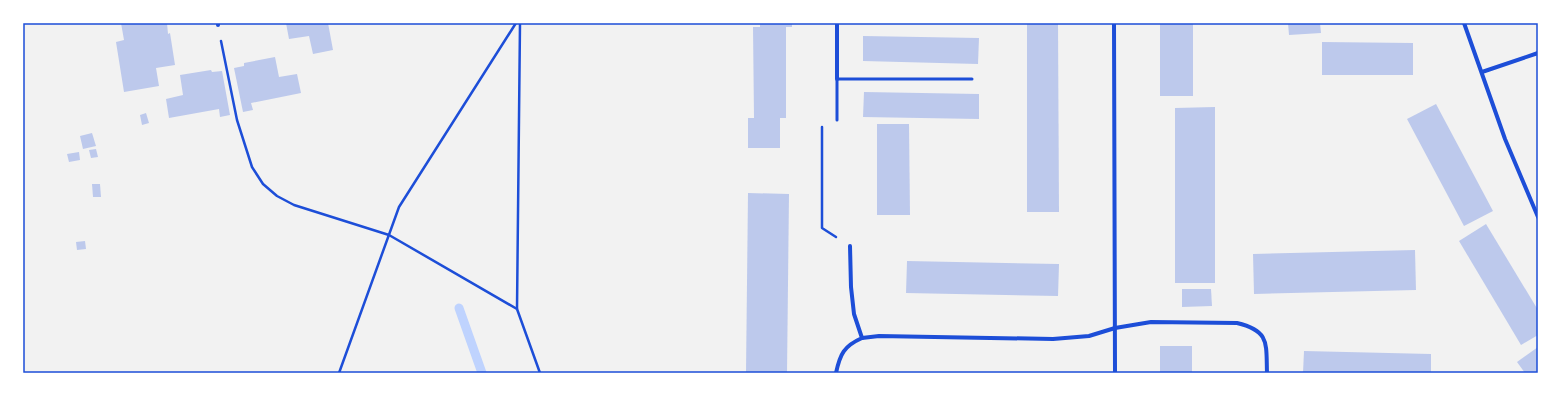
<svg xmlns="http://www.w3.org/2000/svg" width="1561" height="396" viewBox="0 0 1561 396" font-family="Signika,sans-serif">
<rect width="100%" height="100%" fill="#f2f2f2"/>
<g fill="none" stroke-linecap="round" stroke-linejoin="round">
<path stroke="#bfd3fe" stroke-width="9" d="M 459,308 L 482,373"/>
</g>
<g fill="#bdc9ec">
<path d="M 121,23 L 167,23 L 168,34 L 170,33 L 175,65 L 156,68 L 159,86 L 124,92 L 116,42 L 124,40 Z"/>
<path d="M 286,23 L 328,23 L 333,50 L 313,54 L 309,36 L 289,39 Z"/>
<path d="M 760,23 L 792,23 L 792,27 L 786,27 L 786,118 L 780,118 L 780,148 L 748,148 L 748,118 L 754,118 L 753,27 L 760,27 Z"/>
<path d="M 1027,23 L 1058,23 L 1059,212 L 1027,212 Z"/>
<rect x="1160" y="23" width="33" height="73"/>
<path d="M 1288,23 L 1320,23 L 1321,33 L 1289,35 Z"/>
<path d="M 863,36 L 979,38 L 978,64 L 863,61 Z"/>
<path d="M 1322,42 L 1413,43 L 1413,75 L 1322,75 Z"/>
<path d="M 275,57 L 279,77 L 297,74 L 301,93 L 251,103 L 253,110 L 243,112 L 234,68 L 244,66 L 244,63 Z"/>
<path d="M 211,70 L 212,72 L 222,71 L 230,115 L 220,117 L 219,109 L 169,118 L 166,99 L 183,95 L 180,75 Z"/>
<path d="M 864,92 L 979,94 L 979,119 L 863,117 Z"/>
<path d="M 1436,104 L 1493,211 L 1464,226 L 1407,119 Z"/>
<path d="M 1215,107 L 1215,283 L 1175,283 L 1175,108 Z"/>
<path d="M 146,113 L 149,123 L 142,125 L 140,115 Z"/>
<path d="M 877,124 L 909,124 L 910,215 L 877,215 Z"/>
<path d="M 92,133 L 96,146 L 83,149 L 80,136 Z"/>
<path d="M 96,149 L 98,157 L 91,158 L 89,150 Z"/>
<path d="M 79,152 L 80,160 L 69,162 L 67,154 Z"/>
<path d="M 92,184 L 100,184 L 101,197 L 93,197 Z"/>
<path d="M 748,193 L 789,194 L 787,373 L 746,373 Z"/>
<path d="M 1486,224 L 1538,310 L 1538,335 L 1521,345 L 1459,241 Z"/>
<path d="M 85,241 L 86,249 L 77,250 L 76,242 Z"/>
<path d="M 1415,250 L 1416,290 L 1254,294 L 1253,254 Z"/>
<path d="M 907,261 L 1059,264 L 1058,296 L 906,293 Z"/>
<path d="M 1182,289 L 1211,289 L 1212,306 L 1182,307 Z"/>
<rect x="1160" y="346" width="32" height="27"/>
<path d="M 1538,347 L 1538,373 L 1525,373 L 1517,362 Z"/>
<path d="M 1304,351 L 1431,354 L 1431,373 L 1303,373 Z"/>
</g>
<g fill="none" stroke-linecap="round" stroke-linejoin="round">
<g stroke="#1d4ed8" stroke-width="2.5">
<path d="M 221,41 L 237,120 L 252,167 L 263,184 L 277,196 L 294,205 L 389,235 L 517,309 L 540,373"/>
<path d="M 822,127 L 822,228 L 836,237"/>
<path d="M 517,309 L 520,23"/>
<path d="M 339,373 L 399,207 L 516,23"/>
</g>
<path stroke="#1d4ed8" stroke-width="3" d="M 837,120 L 837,79 L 972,79"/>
<g stroke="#1d4ed8" stroke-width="4">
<path d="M 218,23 L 218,25"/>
<path d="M 1114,23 L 1115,373"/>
<path d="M 1464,23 L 1505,139 L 1538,217"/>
<path d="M 1482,72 L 1538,53"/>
<path d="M 837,79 L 837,23"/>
<path d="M 862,338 L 879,336 L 1053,339 L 1089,336 L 1115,328 L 1151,322 L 1237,323 C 1270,331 1266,343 1267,373"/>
<path d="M 836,373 C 840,354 844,346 862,338 L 854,314 L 851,287 L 850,246"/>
</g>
</g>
<rect width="1561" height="396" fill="none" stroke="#ffffff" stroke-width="48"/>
<rect x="24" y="24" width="1513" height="348" fill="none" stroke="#1d4ed8" stroke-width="1.5"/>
</svg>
